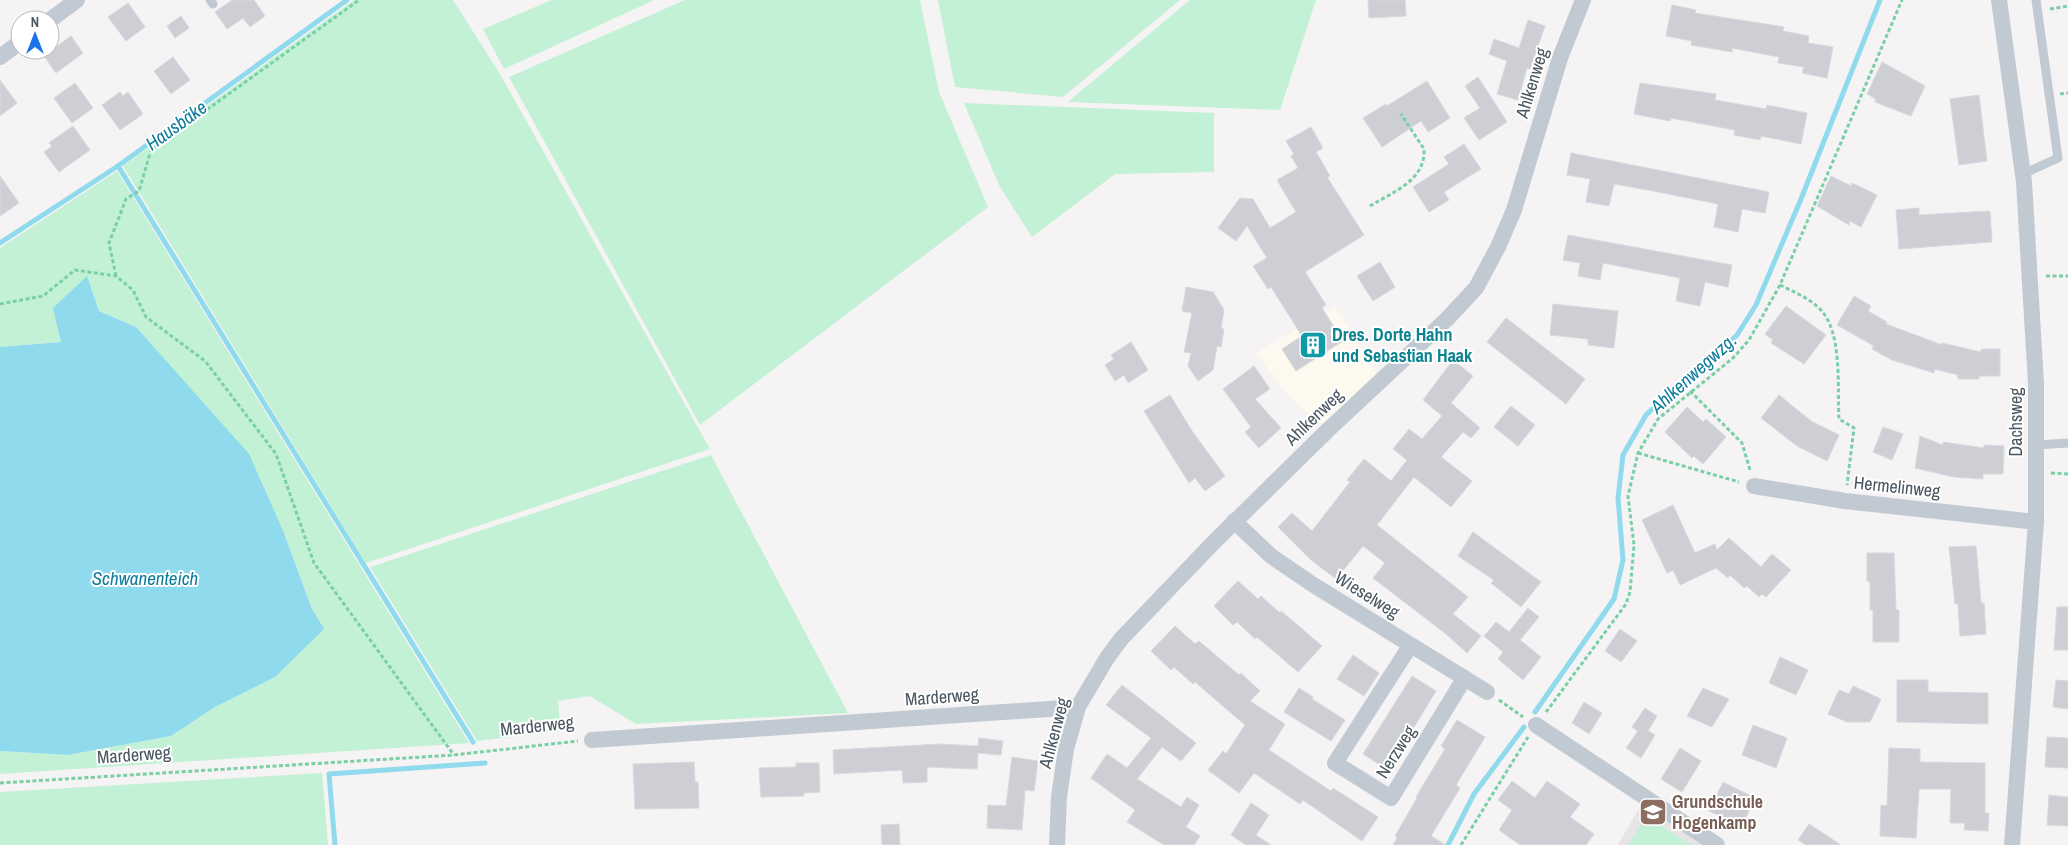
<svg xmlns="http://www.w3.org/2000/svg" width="2068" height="845" viewBox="0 0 2068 845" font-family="'Archivo Narrow',sans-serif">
<rect width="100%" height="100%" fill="#f5f3f3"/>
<path fill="#fdf9ef" d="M 1335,306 L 1381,381 L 1328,430 L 1289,397 L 1256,353 Z"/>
<path fill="#e6e4e5" d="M 1646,796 L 1717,845 L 1618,845 Z"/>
<g fill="#c3f1d5">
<path d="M 354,0 L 453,0 L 500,74 L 710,449 L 366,563 L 123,166 Z"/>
<path d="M 552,0 L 654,0 L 504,69 L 483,29 Z"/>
<path d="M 685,0 L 920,0 L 939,92 L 988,207 L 700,425 L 509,77 Z"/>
<path d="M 938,0 L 1180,0 L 1063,97 L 955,87 Z"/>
<path d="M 1190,0 L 1316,0 L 1280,110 L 1068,102 Z"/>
<path d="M 964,103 L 1214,113 L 1214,172 L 1115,174 L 1032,237 L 1000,187 Z"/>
<path d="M 117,171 L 469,743 L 0,774 L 0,751 L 68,755 L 171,736 L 215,707 L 323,629 L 312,609 L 284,533 L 136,327 L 99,311 L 87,277 L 61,342 L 0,347 L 0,248 Z"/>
<path d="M 711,455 L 848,713 L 636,724 L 590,696 L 558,701 L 561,731 L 477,741 L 370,567 Z"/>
<path d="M 322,773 L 328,845 L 0,845 L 0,792 Z"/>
<path d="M 1646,817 L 1692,845 L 1628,845 Z"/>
</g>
<path fill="#90daee" d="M 87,276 L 99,311 L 136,327 L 249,454 L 284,533 L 312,609 L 324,629 L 275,677 L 215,707 L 171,736 L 68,755 L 0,751 L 0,347 L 61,342 L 53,308 Z"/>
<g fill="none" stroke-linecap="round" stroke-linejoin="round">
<g stroke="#90daee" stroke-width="5">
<path d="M 118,166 L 473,742"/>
<path d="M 0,243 L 118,166 L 347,0"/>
<path d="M 1535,712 L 1614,599 L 1623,560 L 1618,498 L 1623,455 L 1646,415 L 1688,376 L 1713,359 L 1737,335 L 1756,305 L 1801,199 L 1880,0"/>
<path d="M 335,845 L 329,774 L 485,763"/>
<path d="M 1448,845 L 1474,794 L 1524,727"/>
</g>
</g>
<g fill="#cdcfd5" stroke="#d7d9de">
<path d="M 232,0 L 254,0 L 265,16 L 250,27 L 243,18 L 227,29 L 215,12 Z"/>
<path d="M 1368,0 L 1405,0 L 1406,16 L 1369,18 Z"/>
<path d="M 128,3 L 145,27 L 126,41 L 108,17 Z"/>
<path d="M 1672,5 L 1696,10 L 1695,13 L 1784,27 L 1783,31 L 1809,36 L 1808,43 L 1833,47 L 1827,78 L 1802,73 L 1804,67 L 1778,63 L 1779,57 L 1732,48 L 1732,52 L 1691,45 L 1692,41 L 1666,36 Z"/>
<path d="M 181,16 L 189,28 L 175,38 L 167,26 Z"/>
<path d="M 1528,20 L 1545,26 L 1530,69 L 1527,68 L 1518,100 L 1497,94 L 1507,61 L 1489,54 L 1494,39 L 1519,48 Z"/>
<path d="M 71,36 L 83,53 L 56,73 L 44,56 Z"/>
<path d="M 173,57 L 190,80 L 171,94 L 154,71 Z"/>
<path d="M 1882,62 L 1925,86 L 1911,116 L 1875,102 L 1876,99 L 1867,94 Z"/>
<path d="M 1478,77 L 1507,122 L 1479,140 L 1464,118 L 1480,108 L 1465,86 Z"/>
<path d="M 0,80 L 17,103 L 0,116 Z"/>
<path d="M 1427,81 L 1450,118 L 1428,132 L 1421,121 L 1382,147 L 1363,118 L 1386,104 L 1387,106 Z"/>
<path d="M 75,83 L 93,108 L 72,123 L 54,98 Z"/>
<path d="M 1640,83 L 1716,94 L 1715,100 L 1766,109 L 1767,105 L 1807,113 L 1801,144 L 1761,136 L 1760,140 L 1734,135 L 1735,130 L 1671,118 L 1670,121 L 1634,114 Z"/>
<path d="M 120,92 L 123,96 L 128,92 L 143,114 L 120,130 L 102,105 Z"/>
<path d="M 1979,95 L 1987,161 L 1959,165 L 1950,99 Z"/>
<path d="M 73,126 L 90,150 L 59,172 L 44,152 L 52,146 L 49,143 Z"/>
<path d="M 1311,127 L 1323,148 L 1316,152 L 1330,176 L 1327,177 L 1364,235 L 1305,272 L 1326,305 L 1322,308 L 1343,341 L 1296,371 L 1282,349 L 1302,336 L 1271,287 L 1268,289 L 1253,266 L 1267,258 L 1247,226 L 1236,241 L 1218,228 L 1240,198 L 1253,199 L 1270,228 L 1296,212 L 1277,180 L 1298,168 L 1291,156 L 1294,154 L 1286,141 Z"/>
<path d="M 1464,144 L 1481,169 L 1444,192 L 1449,200 L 1429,212 L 1413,187 L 1449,164 L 1444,157 Z"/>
<path d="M 1571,153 L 1769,192 L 1765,213 L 1742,209 L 1738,232 L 1714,227 L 1718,204 L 1653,191 L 1614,184 L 1609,206 L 1586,202 L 1590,179 L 1567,175 Z"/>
<path d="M 0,176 L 19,203 L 0,216 Z"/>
<path d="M 1831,176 L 1851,186 L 1852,183 L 1877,195 L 1861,227 L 1850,221 L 1849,225 L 1817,206 Z"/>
<path d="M 1919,208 L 1919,215 L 1990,211 L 1992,242 L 1899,249 L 1896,210 Z"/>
<path d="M 1568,235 L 1732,265 L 1728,287 L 1705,282 L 1700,306 L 1676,301 L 1680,278 L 1603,263 L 1600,280 L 1578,276 L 1580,263 L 1563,260 Z"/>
<path d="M 1380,262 L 1395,287 L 1373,301 L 1357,276 Z"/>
<path d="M 1186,287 L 1213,292 L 1224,310 L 1221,328 L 1224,329 L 1221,347 L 1217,346 L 1213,370 L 1198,381 L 1188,366 L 1191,353 L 1184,352 L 1192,313 L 1182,311 Z"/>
<path d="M 1854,296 L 1871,306 L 1868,311 L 1887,322 L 1886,324 L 1942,345 L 1942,343 L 1981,352 L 1981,349 L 2000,349 L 2000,376 L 1979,376 L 1979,379 L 1958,379 L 1958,375 L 1935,369 L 1934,373 L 1892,360 L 1872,349 L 1874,346 L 1837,325 Z"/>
<path d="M 1553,304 L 1618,311 L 1614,348 L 1588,345 L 1588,339 L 1550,335 Z"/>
<path d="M 1786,306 L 1826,335 L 1804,364 L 1771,343 L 1773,340 L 1765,334 Z"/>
<path d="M 1506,318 L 1585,379 L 1566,404 L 1487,342 Z"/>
<path d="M 1131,342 L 1148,370 L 1128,383 L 1124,375 L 1115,381 L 1105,365 L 1114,359 L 1111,355 Z"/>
<path d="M 1453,360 L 1473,376 L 1451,403 L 1480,428 L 1471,438 L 1463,432 L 1441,457 L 1472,481 L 1451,507 L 1414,477 L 1377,525 L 1468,597 L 1453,614 L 1481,636 L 1467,653 L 1446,634 L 1373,578 L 1385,563 L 1363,546 L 1336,579 L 1311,560 L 1278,527 L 1292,513 L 1312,531 L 1350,482 L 1347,480 L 1364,459 L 1391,481 L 1407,460 L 1393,449 L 1409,429 L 1422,439 L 1442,416 L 1423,400 Z"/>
<path d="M 1254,366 L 1270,389 L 1255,399 L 1281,428 L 1259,448 L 1245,432 L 1251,427 L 1223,389 Z"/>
<path d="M 1170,395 L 1192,431 L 1225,476 L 1205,491 L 1195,478 L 1189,483 L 1144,411 Z"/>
<path d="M 1779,395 L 1811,421 L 1839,435 L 1827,461 L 1797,446 L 1761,418 Z"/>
<path d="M 1511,406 L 1535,425 L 1518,446 L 1494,427 Z"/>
<path d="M 1687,407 L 1703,422 L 1706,419 L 1726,437 L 1703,464 L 1694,456 L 1692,458 L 1665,432 Z"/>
<path d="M 1883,427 L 1903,434 L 1892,460 L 1873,452 Z"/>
<path d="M 1920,436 L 1943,445 L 1943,442 L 1984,448 L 1984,445 L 2004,446 L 2003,474 L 1983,474 L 1983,479 L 1954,477 L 1915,468 Z"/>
<path d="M 1673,505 L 1695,553 L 1715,544 L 1717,550 L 1729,538 L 1761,567 L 1772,554 L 1791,570 L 1766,597 L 1762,594 L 1759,597 L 1747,586 L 1744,588 L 1730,575 L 1728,578 L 1716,568 L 1680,585 L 1673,570 L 1667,573 L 1642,520 Z"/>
<path d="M 1473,532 L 1541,582 L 1521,607 L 1491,583 L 1494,580 L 1458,556 Z"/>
<path d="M 1976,546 L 1981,603 L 1984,603 L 1986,634 L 1960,636 L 1958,604 L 1955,604 L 1949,547 Z"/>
<path d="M 1867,553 L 1894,553 L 1896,610 L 1899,610 L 1899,642 L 1873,642 L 1873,610 L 1870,610 L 1870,582 L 1867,581 Z"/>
<path d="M 1238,581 L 1258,599 L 1261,596 L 1280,613 L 1281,611 L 1322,646 L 1298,672 L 1257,637 L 1255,639 L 1237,622 L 1233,625 L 1214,606 Z"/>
<path d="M 2057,607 L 2068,607 L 2068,650 L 2054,650 Z"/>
<path d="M 1528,608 L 1539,617 L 1520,640 L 1541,657 L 1523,680 L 1498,659 L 1503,652 L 1484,636 L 1496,622 L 1509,632 Z"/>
<path d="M 1175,626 L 1195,644 L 1199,641 L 1239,675 L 1241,673 L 1260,691 L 1250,701 L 1285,724 L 1269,750 L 1331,791 L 1333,788 L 1378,817 L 1362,841 L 1303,800 L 1300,804 L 1254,773 L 1239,793 L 1208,770 L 1223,751 L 1226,754 L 1245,725 L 1195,682 L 1193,684 L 1174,667 L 1171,670 L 1151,651 Z"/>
<path d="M 1620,629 L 1637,641 L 1621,662 L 1605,651 Z"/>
<path d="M 1353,655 L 1379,673 L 1364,696 L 1337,679 Z"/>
<path d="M 1780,657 L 1808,670 L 1796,695 L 1769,683 Z"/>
<path d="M 1412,676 L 1436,691 L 1388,770 L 1363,754 Z"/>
<path d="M 1897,680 L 1928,680 L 1928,692 L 1988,693 L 1988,724 L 1897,722 Z"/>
<path d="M 2056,680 L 2068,681 L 2068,709 L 2053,707 Z"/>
<path d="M 1122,685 L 1196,743 L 1181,761 L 1162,747 L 1137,779 L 1181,807 L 1187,797 L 1199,805 L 1186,827 L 1200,836 L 1194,845 L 1164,845 L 1127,822 L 1135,810 L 1091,778 L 1107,754 L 1127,768 L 1151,738 L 1106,705 Z"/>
<path d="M 1853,686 L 1881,699 L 1870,722 L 1847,722 L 1828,714 L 1839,690 L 1849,694 Z"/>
<path d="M 1299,688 L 1313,697 L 1312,699 L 1345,720 L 1331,741 L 1284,712 Z"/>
<path d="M 1703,688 L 1729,699 L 1712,727 L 1687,716 Z"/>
<path d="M 1584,702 L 1602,713 L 1589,734 L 1572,723 Z"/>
<path d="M 1645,708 L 1657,716 L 1648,731 L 1655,735 L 1641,758 L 1626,748 L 1638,731 L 1632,727 Z"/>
<path d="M 1457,720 L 1485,737 L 1456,785 L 1460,788 L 1431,836 L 1446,845 L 1393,845 L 1397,838 L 1395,836 L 1417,798 L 1416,797 L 1445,749 L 1441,746 Z"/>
<path d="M 1753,725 L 1787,738 L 1776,768 L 1742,755 Z"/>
<path d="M 2047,737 L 2068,738 L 2068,768 L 2045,767 Z"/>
<path d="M 979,738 L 1003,741 L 1001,755 L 978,753 L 977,769 L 927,767 L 927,782 L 903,783 L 902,770 L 834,774 L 833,750 L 940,744 L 978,746 Z"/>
<path d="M 1680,748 L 1701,761 L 1682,792 L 1661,779 Z"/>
<path d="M 1889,748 L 1920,749 L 1920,762 L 1985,763 L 1985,813 L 1989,813 L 1988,831 L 1964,830 L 1965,823 L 1950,823 L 1951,789 L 1919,789 L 1916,838 L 1880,836 L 1881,805 L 1887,806 Z"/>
<path d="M 1012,757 L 1038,761 L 1034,791 L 1025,790 L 1022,830 L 987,828 L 988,805 L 1006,806 Z"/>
<path d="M 694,762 L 695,782 L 698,782 L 699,808 L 635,809 L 633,764 Z"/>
<path d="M 796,763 L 819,763 L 820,792 L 804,793 L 804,796 L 761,797 L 759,768 L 796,767 Z"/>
<path d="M 1512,781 L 1535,798 L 1547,781 L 1580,804 L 1570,817 L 1594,834 L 1586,845 L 1520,845 L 1499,830 L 1512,810 L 1498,800 Z"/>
<path d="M 1723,782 L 1755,798 L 1742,826 L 1709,811 Z"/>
<path d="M 2049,795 L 2068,797 L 2068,826 L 2047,825 Z"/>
<path d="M 1251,803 L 1269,815 L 1256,835 L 1271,845 L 1246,845 L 1231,835 Z"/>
<path d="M 899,824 L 900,845 L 882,845 L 881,825 Z"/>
<path d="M 1809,824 L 1841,845 L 1806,845 L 1798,840 Z"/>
</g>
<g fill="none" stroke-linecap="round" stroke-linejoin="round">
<g stroke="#7ad0a6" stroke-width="3" stroke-dasharray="4 2.5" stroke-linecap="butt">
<path d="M 2050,9 L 2068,6"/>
<path d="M 2060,94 L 2068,93"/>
<path d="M 1370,206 C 1393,192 1426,180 1424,149 L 1401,114"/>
<path d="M 116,276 L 109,243 L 126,199 L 139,191 L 151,150 L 359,0"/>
<path d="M 2046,276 L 2068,276"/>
<path d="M 1780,285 C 1794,292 1809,298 1820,309 C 1843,332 1837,388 1839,419 L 1854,428 L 1847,485"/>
<path d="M 0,304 L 43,296 L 75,270 L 116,276 L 133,290 L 146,317 L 205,361 L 276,454 L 314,563 L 454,755"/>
<path d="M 1690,391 L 1742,443 L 1750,470"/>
<path d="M 1638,453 L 1739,482"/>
<path d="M 2051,473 L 2068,474"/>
<path d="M 1499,700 L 1523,717"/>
<path d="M 1546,712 L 1626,604 L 1630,592 L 1634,545 L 1628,496 L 1638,453 L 1658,419 L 1733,358 L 1749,340 L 1780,285 L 1902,0"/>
<path d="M 0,783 L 454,755 L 578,741"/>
<path d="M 1461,845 L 1528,737"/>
</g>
<g stroke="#c1cad2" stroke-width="9">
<path d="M 210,0 L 213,4"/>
<path d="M 2023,174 L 2058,158 L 2036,0"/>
<path d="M 2036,445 L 2068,443"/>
</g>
<g stroke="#c1cad2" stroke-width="16">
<path d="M 1999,0 L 2024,182 L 2036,384 L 2036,522 L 2012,845"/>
<path d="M 50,20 L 77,0"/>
<path d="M 0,57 L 20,42"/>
<path d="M 1754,486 L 1845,501 L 2036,522"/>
<path d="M 1234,521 L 1271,556 L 1312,584 L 1487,692"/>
<path d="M 1410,646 L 1335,763 L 1391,798 L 1464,679"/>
<path d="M 1536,725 L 1717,845"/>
<path d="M 592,740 L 1078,707"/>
<path d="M 1057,845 L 1059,797 L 1066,749 L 1078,707 L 1107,658 L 1121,639 L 1213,543 L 1328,430 L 1447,319 L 1476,288 L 1498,247 L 1514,210 L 1560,58 L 1583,0"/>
</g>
</g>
<defs>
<g id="building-square" transform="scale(1.4375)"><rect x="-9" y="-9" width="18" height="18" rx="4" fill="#0f9aa8" stroke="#fff"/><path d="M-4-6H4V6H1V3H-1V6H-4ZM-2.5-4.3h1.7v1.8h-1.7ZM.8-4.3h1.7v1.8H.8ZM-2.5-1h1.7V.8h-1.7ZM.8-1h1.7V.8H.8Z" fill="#fff"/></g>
<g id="school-square" transform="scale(1.4375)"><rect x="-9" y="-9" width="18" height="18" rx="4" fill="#8d6e63" stroke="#fff"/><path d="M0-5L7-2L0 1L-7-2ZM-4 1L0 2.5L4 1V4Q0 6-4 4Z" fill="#fff"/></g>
</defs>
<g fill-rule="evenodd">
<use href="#building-square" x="1313" y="345"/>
<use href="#school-square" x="1653" y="812"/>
</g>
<g text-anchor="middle" stroke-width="4" stroke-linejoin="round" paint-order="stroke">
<g font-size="18" fill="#4a5661" stroke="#fff">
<text transform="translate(1532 83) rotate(-73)" y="6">Ahlkenweg</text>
<text transform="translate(1314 417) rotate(-44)" y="6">Ahlkenweg</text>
<text transform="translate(2016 422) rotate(-90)" y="6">Dachsweg</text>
<text transform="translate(1897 487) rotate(6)" y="6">Hermelinweg</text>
<text transform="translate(1367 595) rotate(32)" y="6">Wieselweg</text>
<text transform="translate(942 697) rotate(-4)" y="6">Marderweg</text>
<text transform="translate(537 726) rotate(-6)" y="6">Marderweg</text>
<text transform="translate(1054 733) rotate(-75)" y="6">Ahlkenweg</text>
<text transform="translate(1396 752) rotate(-58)" y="6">Nerzweg</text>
<text transform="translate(134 755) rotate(-4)" y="6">Marderweg</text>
</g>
<g font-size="18" font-weight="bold" fill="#0d838f" stroke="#fff" text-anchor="start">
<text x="1332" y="341">Dres. Dorte Hahn<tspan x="1332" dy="21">und Sebastian Haak</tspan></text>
</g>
<g font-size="18" font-weight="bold" fill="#785e54" stroke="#fff" text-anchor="start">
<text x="1672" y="808">Grundschule<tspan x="1672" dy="21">Hogenkamp</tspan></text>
</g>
<g font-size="19" font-style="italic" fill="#0c7c9b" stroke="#fff">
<text transform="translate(176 125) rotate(-36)" y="7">Hausbäke</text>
<text transform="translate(1693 373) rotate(-42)" y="7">Ahlkenwegwzg.</text>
<text x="145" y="585">Schwanenteich</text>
</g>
</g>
<g transform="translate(35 35)"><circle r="24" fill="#ffffff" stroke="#b7bbc0"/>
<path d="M0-4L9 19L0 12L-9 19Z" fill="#1a73e8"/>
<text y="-8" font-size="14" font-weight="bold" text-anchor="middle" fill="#4a5661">N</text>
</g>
</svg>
